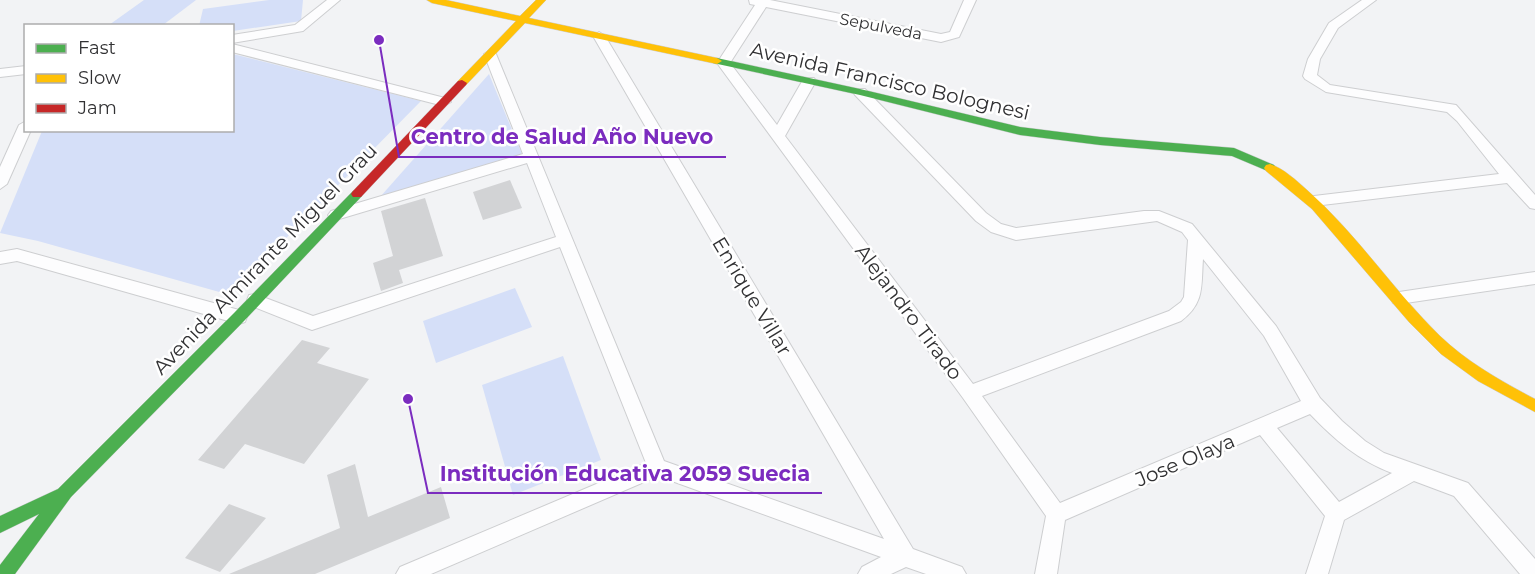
<svg xmlns="http://www.w3.org/2000/svg" width="1535" height="574" viewBox="0 0 1535 574" font-family="Montserrat,sans-serif">
<rect width="100%" height="100%" fill="#f2f3f5"/>
<g fill="#d5dff8">
<path d="M 144,0 L 196,0 L 163,25 L 109,25 Z"/>
<path d="M 269,0 L 303,0 L 301,21 L 233,31 L 232,26 L 199,26 L 203,9 Z"/>
<path d="M 233,54 L 421,101 L 230,295 L 38,241 L 0,233 L 42,131 L 232,130 Z"/>
<path d="M 489,74 L 522,154 L 380,197 Z"/>
<path d="M 515,288 L 532,327 L 436,363 L 423,321 Z"/>
<path d="M 563,356 L 601,460 L 513,495 L 482,385 Z"/>
</g>
<g fill="#d2d3d5">
<path d="M 510,180 L 522,208 L 483,220 L 473,192 Z"/>
<path d="M 425,198 L 443,256 L 399,270 L 403,283 L 381,291 L 373,263 L 393,256 L 381,211 Z"/>
<path d="M 302,340 L 330,348 L 317,363 L 369,379 L 304,464 L 245,444 L 224,469 L 198,460 Z"/>
<path d="M 355,464 L 368,517 L 441,487 L 450,518 L 315,574 L 229,574 L 340,528 L 327,475 Z"/>
<path d="M 229,504 L 266,518 L 220,572 L 185,558 Z"/>
</g>
<g fill="none" stroke-linecap="round" stroke-linejoin="round">
<g stroke="#cdced0" stroke-width="2">
<g id="street">
<path d="M 327,0 L 340,0 L 303,31 L 232,43 L 232,35 L 295,25 Z"/>
<path d="M 749,0 L 770,0 L 941,34 L 950,32 L 964,0 L 976,0 L 959,37 L 941,42 L 766,7 L 730,63 L 777,125 L 804,78 L 814,78 L 816,81 L 785,136 L 973,384 L 1169,311 L 1181,302 L 1184,297 L 1188,240 L 1182,232 L 1157,221 L 1016,240 L 991,232 L 976,221 L 855,95 L 853,92 L 855,89 L 865,89 L 986,213 L 1001,224 L 1016,228 L 1144,211 L 1159,211 L 1192,224 L 1276,326 L 1320,398 L 1342,421 L 1365,441 L 1384,453 L 1468,483 L 1535,559 L 1535,574 L 1520,574 L 1454,496 L 1414,481 L 1344,520 L 1328,574 L 1306,574 L 1325,516 L 1260,435 L 1065,520 L 1057,574 L 1035,574 L 1046,516 L 963,398 L 717,63 L 755,5 L 750,4 ZM 1203,259 L 1264,336 L 1301,401 L 1060,503 L 982,396 L 1181,321 C 1205,303 1201,286 1203,259 ZM 1310,414 C 1335,440 1358,460 1392,473 L 1339,502 L 1277,428 Z"/>
<path d="M 1362,0 L 1376,0 L 1338,28 L 1320,59 L 1317,75 L 1330,85 L 1456,105 L 1535,195 L 1535,209 L 1530,208 L 1507,183 L 1314,206 L 1309,205 L 1306,201 L 1309,197 L 1314,196 L 1499,174 L 1457,121 L 1447,112 L 1326,92 L 1305,79 L 1303,76 L 1308,59 L 1329,23 Z"/>
<path d="M 599,32 L 605,36 L 913,549 L 962,567 L 966,574 L 926,574 L 906,567 L 891,574 L 858,574 L 862,567 L 881,557 L 658,476 L 431,574 L 396,574 L 400,567 L 646,463 L 560,247 L 312,330 L 249,305 L 247,300 L 249,295 L 255,294 L 313,316 L 556,237 L 527,163 L 336,220 L 331,219 L 328,215 L 331,211 L 523,154 L 484,54 L 490,50 L 496,54 L 664,461 L 884,539 L 593,36 Z"/>
<path d="M 232,44 L 449,99 L 451,102 L 444,106 L 232,52 Z"/>
<path d="M 26,66 L 26,74 L 0,77 L 0,69 Z"/>
<path d="M 26,121 L 26,130 L 31,130 L 7,184 L 0,189 L 0,167 L 19,125 Z"/>
<path d="M 17,249 L 239,310 L 245,312 L 247,317 L 245,322 L 239,324 L 17,261 L 0,264 L 0,252 Z"/>
<path d="M 1535,272 L 1535,284 L 1399,304 L 1393,303 L 1391,298 L 1393,293 L 1399,292 Z"/>
</g>
</g>
<g stroke="#cdced0" stroke-width="1">
<g id="fast">
<path d="M 717,58 L 860,89 L 1020,127 L 1100,137 L 1234,148 L 1274,165 L 1276,168 L 1270,172 L 1232,156 L 1100,145 L 1020,135 L 860,95 L 713,63 L 712,61 Z"/>
<path d="M 357,190 L 361,191 L 363,194 L 361,197 L 244,321 L 71,497 L 15,574 L 0,574 L 0,565 L 39,514 L 0,533 L 0,516 L 58,489 L 234,313 L 353,191 Z"/>
</g>
</g>
<g stroke="#cdced0" stroke-width="1">
<g id="slow">
<path d="M 427,0 L 446,0 L 520,16 L 536,0 L 546,0 L 529,18 L 717,58 L 722,61 L 717,64 L 525,23 L 466,85 L 462,86 L 457,83 L 458,81 L 516,21 L 432,3 Z"/>
<path d="M 1270,164 C 1283,168 1297,181 1307,190 C 1357,234 1393,290 1440,336 C 1467,362 1501,381 1535,399 L 1535,412 L 1478,381 L 1441,354 L 1409,322 L 1312,209 L 1266,171 L 1264,168 L 1266,165 Z"/>
</g>
</g>
<g stroke="#cdced0" stroke-width="1">
<path id="jam" d="M 462,80 L 467,83 L 466,85 L 361,197 L 353,197 L 351,194 L 353,191 L 458,81 Z"/>
</g>
<use href="#street" fill="#fdfdfe" fill-rule="evenodd"/>
<use href="#fast" fill="#4caf50" fill-rule="evenodd"/>
<use href="#slow" fill="#ffc107" fill-rule="evenodd"/>
<use href="#jam" fill="#c62828" fill-rule="evenodd"/>
</g>
<g text-anchor="middle" stroke-width="5" stroke-linejoin="round" paint-order="stroke">
<g font-size="16" fill="#313133" stroke="#fff">
<text transform="translate(881 26) rotate(11)" y="6">Sepulveda</text>
</g>
<g font-size="20" fill="#313133" stroke="#fff">
<text transform="translate(890 81) rotate(13)" y="7">Avenida Francisco Bolognesi</text>
<text transform="translate(265 259) rotate(-46)" y="7">Avenida Almirante Miguel Grau</text>
<text transform="translate(752 296) rotate(59)" y="7">Enrique Villar</text>
<text transform="translate(909 312) rotate(53)" y="7">Alejandro Tirado</text>
<text transform="translate(1185 460) rotate(-23)" y="7">Jose Olaya</text>
</g>
</g>
<path fill="none" stroke="#7b2cbf" stroke-width="2" d="M379 40L399 157H726M408 399L428 493H822"/>
<g fill="#7b2cbf" stroke="#fff" stroke-width="2">
<circle cx="379" cy="40" r="6"/>
<circle cx="408" cy="399" r="6"/>
</g>
<g font-size="21" text-anchor="middle" font-weight="bold" fill="#7b2cbf" stroke="#fff" stroke-width="5" stroke-linejoin="round" paint-order="stroke">
<text x="562" y="144">Centro de Salud Año Nuevo</text>
<text x="625" y="481">Institución Educativa 2059 Suecia</text>
</g>
<rect x="24" y="24" width="210" height="108" fill="#ffffff" stroke="#adadad" stroke-width="1.5"/>
<rect x="36" y="44" width="30" height="9" fill="#4caf50" stroke="#adadad" stroke-width="1.5"/>
<text x="78" y="54" font-size="18" fill="#313133">Fast</text>
<rect x="36" y="74" width="30" height="9" fill="#ffc107" stroke="#adadad" stroke-width="1.5"/>
<text x="78" y="84" font-size="18" fill="#313133">Slow</text>
<rect x="36" y="104" width="30" height="9" fill="#c62828" stroke="#adadad" stroke-width="1.5"/>
<text x="78" y="114" font-size="18" fill="#313133">Jam</text>
</svg>
